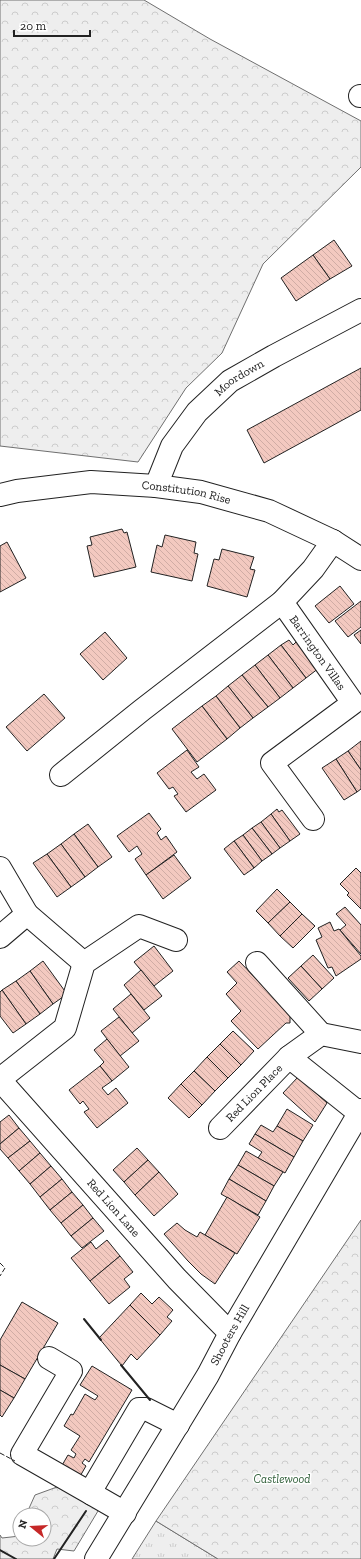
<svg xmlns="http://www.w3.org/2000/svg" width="361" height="1559" viewBox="0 0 361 1559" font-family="'Zilla Slab',serif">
<defs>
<pattern id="grass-tufts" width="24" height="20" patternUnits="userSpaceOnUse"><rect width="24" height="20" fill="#eee"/><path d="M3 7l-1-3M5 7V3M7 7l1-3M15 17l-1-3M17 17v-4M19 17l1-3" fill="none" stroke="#ccc"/></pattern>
<pattern id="forest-crowns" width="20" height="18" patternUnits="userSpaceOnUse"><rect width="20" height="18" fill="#eee"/><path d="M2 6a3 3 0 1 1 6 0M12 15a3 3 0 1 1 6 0" fill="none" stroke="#ccc"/></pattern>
<pattern id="building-back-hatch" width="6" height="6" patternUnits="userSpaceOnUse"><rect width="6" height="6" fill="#f3c9c0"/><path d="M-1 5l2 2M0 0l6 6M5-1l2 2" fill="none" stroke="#d0aca5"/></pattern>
</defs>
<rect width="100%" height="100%" fill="#fff"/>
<path fill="url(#grass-tufts)" stroke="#6f6f6f" d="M 156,1521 L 218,1559 L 132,1559 Z"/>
<g fill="url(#forest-crowns)" stroke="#6f6f6f">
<path d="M 0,0 L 144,0 L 210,39 L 361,121 L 361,167 L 263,264 L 222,353 L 186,388 L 138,462 L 0,446 Z"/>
<path d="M 361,1220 L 361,1559 L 218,1559 L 156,1521 Z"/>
<path d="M 57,1487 L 89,1489 L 98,1511 L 74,1551 L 57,1549 L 53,1559 L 0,1559 L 0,1535 L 2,1538 L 20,1536 L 20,1539 L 44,1539 L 44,1515 L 26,1515 L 35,1495 Z"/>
</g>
<g fill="url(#building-back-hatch)" stroke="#222">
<path d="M 334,240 L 352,266 L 330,279 L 313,255 Z"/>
<path d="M 313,255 L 330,279 L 296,301 L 281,278 Z"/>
<path d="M 361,368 L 361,410 L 264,463 L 247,430 Z"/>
<path d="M 122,529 L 124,533 L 127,532 L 136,567 L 94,577 L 87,546 L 92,545 L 90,537 Z"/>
<path d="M 165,535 L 196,542 L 194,553 L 198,554 L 192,581 L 151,572 L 157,545 L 162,547 Z"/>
<path d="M 7,542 L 26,578 L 0,592 L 0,546 Z"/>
<path d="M 222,549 L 254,557 L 250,569 L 255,570 L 247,597 L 207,586 L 214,559 L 219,560 Z"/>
<path d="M 340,586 L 354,604 L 329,623 L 315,606 Z"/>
<path d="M 361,601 L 361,627 L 348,637 L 335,621 Z"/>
<path d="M 361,630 L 361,644 L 354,635 Z"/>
<path d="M 105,632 L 127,658 L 103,680 L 80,654 Z"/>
<path d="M 289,640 L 293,645 L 298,640 L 319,668 L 306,678 L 281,645 Z"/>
<path d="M 281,645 L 306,678 L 293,688 L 268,655 Z"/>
<path d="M 268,655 L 293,688 L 280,698 L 255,665 Z"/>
<path d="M 255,665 L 280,698 L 268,707 L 242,675 Z"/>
<path d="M 242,675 L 268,707 L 253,718 L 228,686 Z"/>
<path d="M 228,686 L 253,718 L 240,728 L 216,696 Z"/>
<path d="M 44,694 L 65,718 L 27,751 L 6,727 Z"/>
<path d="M 216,696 L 240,728 L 227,739 L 202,706 Z"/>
<path d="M 202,706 L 227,739 L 197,762 L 172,729 Z"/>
<path d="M 361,741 L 361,770 L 348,751 Z"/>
<path d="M 187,750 L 199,767 L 191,772 L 197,779 L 204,774 L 216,790 L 186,812 L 174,796 L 178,794 L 173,787 L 169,789 L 157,773 Z"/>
<path d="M 348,751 L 361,770 L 361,789 L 357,792 L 336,759 Z"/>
<path d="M 336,759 L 357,792 L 344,800 L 322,768 Z"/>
<path d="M 277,809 L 279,812 L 282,810 L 300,834 L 290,841 L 271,814 Z"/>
<path d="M 149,813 L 161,829 L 157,833 L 161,840 L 166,836 L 177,852 L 146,875 L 135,859 L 142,854 L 137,846 L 129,852 L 117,836 Z"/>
<path d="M 271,814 L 290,841 L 280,848 L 261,822 Z"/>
<path d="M 261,822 L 280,848 L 272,854 L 252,828 Z"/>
<path d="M 88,824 L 112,857 L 98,867 L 74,834 Z"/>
<path d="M 252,828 L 272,854 L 262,861 L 243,835 Z"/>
<path d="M 74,834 L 98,867 L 85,877 L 61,844 Z"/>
<path d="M 243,835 L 262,861 L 254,868 L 234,841 Z"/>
<path d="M 234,841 L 254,868 L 244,875 L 224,849 Z"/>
<path d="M 61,844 L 85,877 L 71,887 L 47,854 Z"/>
<path d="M 47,854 L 71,887 L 57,897 L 33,863 Z"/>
<path d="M 174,855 L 191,878 L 163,899 L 146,875 Z"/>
<path d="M 356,868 L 361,873 L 361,909 L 347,895 L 349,893 L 340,884 Z"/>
<path d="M 277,889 L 290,902 L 268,923 L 256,911 Z"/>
<path d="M 290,902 L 302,914 L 280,936 L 268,923 Z"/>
<path d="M 345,907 L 361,925 L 361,954 L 340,930 L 346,925 L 336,914 Z"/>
<path d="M 302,914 L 315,926 L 293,948 L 280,936 Z"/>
<path d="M 330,922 L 334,931 L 339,929 L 361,956 L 361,959 L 336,976 L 332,967 L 328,968 L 316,940 L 322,937 L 318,928 Z"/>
<path d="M 154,946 L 173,971 L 154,986 L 134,962 Z"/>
<path d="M 313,955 L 334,978 L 322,989 L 301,966 Z"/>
<path d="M 43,961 L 67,994 L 53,1004 L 30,971 Z"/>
<path d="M 239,961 L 265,988 L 266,987 L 290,1008 L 290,1023 L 286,1023 L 258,1049 L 231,1021 L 241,1011 L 226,994 L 237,983 L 227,972 Z"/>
<path d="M 301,966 L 322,989 L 309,1001 L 288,978 Z"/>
<path d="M 141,970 L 162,996 L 144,1010 L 124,985 Z"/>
<path d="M 30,971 L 53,1004 L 40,1014 L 16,981 Z"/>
<path d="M 16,981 L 40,1014 L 26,1024 L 2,990 Z"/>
<path d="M 2,990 L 26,1024 L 13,1033 L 0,1016 L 0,992 Z"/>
<path d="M 131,994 L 150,1018 L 132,1033 L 113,1009 Z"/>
<path d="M 119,1017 L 139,1041 L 120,1056 L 101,1031 Z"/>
<path d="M 233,1031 L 254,1051 L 241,1065 L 220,1044 Z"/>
<path d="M 107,1039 L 129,1067 L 112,1081 L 100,1066 L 104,1062 L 94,1050 Z"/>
<path d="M 220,1044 L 241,1065 L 228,1078 L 207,1057 Z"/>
<path d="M 207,1057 L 228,1078 L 215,1091 L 194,1071 Z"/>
<path d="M 100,1066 L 112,1081 L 102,1088 L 108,1095 L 116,1088 L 128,1103 L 97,1128 L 84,1112 L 89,1109 L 83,1101 L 80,1104 L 69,1090 Z"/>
<path d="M 194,1071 L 215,1091 L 202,1105 L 181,1084 Z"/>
<path d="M 298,1077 L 327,1103 L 315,1122 L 283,1093 Z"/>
<path d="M 181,1084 L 202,1105 L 189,1118 L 168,1098 Z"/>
<path d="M 287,1109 L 313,1125 L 303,1141 L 277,1126 Z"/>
<path d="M 9,1115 L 19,1128 L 0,1144 L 0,1122 Z"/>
<path d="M 261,1125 L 273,1132 L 277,1126 L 303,1141 L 294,1157 L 255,1134 Z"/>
<path d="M 19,1128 L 30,1141 L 8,1158 L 0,1149 L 0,1144 Z"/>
<path d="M 255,1134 L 294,1157 L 285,1173 L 258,1158 L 262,1152 L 249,1144 Z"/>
<path d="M 30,1141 L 40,1153 L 19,1171 L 8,1158 Z"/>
<path d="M 137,1148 L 148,1160 L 124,1182 L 113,1170 Z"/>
<path d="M 246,1151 L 283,1172 L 274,1186 L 238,1165 Z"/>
<path d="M 40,1153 L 51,1166 L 30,1184 L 19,1171 Z"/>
<path d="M 148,1160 L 159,1172 L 135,1195 L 124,1182 Z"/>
<path d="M 238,1165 L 274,1186 L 266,1201 L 229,1179 Z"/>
<path d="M 51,1166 L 62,1179 L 40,1197 L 30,1184 Z"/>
<path d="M 159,1172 L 178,1194 L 154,1216 L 135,1195 Z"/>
<path d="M 62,1179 L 72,1192 L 50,1210 L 40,1197 Z"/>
<path d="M 229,1179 L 266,1201 L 258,1215 L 221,1194 Z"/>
<path d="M 72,1192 L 83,1205 L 61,1223 L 50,1210 Z"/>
<path d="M 227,1197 L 260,1217 L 237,1254 L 205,1235 Z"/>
<path d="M 83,1205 L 93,1218 L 71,1236 L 61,1223 Z"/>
<path d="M 93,1218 L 104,1231 L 82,1248 L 71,1236 Z"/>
<path d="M 177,1223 L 185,1230 L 197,1237 L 200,1232 L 235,1253 L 215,1284 L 201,1274 L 188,1261 L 164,1234 Z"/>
<path d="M 107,1240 L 120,1256 L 90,1281 L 71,1258 L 91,1242 L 96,1249 Z"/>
<path d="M 120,1256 L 133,1272 L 124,1279 L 130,1287 L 109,1304 L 90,1281 Z"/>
<path d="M 141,1293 L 152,1304 L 159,1297 L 173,1310 L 167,1317 L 172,1321 L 160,1335 L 130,1305 Z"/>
<path d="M 22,1302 L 58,1323 L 25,1379 L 0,1365 L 0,1340 Z"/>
<path d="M 130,1305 L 160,1335 L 137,1360 L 131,1354 L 122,1366 L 99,1338 Z"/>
<path d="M 0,1365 L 25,1379 L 14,1398 L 0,1390 Z"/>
<path d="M 92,1366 L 132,1390 L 89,1462 L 85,1459 L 82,1463 L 86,1466 L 79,1478 L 61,1467 L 68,1455 L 74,1458 L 76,1454 L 71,1450 L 80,1436 L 64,1426 L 71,1414 L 73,1415 L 85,1394 L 95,1400 L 98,1396 L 80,1385 Z"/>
<path d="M 0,1390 L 14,1398 L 2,1417 L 0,1415 Z"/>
</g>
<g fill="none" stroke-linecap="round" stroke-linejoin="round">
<g stroke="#222" stroke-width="24">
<g id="minor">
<path d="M 360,96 L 361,96"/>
<path id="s1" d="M 156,486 L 172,446 L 197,412 L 230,381 L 274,356 L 361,310"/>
<path id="s2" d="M 0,495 L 17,491 L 91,482 L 156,486 L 201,492 L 269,511 L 333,541 L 361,559"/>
<path id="s3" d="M 282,602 L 353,703 L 272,763 L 313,819"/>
<path d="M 61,775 L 142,710 L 282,602 L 313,569 L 333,541"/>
<path d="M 0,868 L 27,914 L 84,963"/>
<path d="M 0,937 L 27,914"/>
<path d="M 257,963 L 321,1034"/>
<path d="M 289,1057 L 321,1034 L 361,1042"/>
<path d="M 0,1079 L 65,1028 L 84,963 L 139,926 L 176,940"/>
<path id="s4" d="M 0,1080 L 177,1279 L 230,1333"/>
<path id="s5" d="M 220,1128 L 289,1057 L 359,1113"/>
<path d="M 49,1358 L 71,1371 L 22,1454 L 92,1494"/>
<path d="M 125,1513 L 92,1494 L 92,1489 L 139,1409 L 146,1409 L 178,1425"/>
</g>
</g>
<g stroke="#222" stroke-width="24">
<g id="major">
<path id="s6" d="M 96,1559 L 208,1375 L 230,1333 L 361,1110"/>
</g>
</g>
<use href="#minor" stroke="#fff" stroke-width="22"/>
<use href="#major" stroke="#fff" stroke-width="22"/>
<g stroke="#222" stroke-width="1" stroke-dasharray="5 2" stroke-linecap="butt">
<path d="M 0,1263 L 5,1268 L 0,1276"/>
<path d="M 0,1453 L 15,1461"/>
</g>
<g stroke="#222" stroke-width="2">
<path d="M 84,1319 L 101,1340"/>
<path d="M 121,1365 L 150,1400"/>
<path d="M 0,1550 L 16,1559"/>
<path d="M 54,1559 L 86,1511"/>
</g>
</g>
<g text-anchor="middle" stroke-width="3" stroke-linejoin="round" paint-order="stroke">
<g font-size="12" fill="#222" stroke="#fff">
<text dy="4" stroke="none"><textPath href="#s1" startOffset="140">Moordown</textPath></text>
<text dy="4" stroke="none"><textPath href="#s2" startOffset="188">Constitution Rise</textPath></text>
<text dy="4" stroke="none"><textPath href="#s3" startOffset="62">Barrington Villas</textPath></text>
<text dy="4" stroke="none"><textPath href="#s5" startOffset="49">Red Lion Place</textPath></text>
<text dy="4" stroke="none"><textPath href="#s4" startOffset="171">Red Lion Lane</textPath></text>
<text dy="4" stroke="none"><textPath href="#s6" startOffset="261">Shooters Hill</textPath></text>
</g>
<g font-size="12" font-style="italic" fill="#2f5e38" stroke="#fff">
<text x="282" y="1483">Castlewood</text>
</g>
</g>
<g transform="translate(32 1527) rotate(288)"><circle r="19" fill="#ffffff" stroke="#a7a7a7"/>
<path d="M0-3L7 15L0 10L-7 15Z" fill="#c62828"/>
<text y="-6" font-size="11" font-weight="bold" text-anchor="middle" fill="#222222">N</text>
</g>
<path d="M14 30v6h76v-6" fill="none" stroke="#222222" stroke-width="2"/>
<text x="20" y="30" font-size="12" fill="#222222" stroke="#ffffff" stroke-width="3" paint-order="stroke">20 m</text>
</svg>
